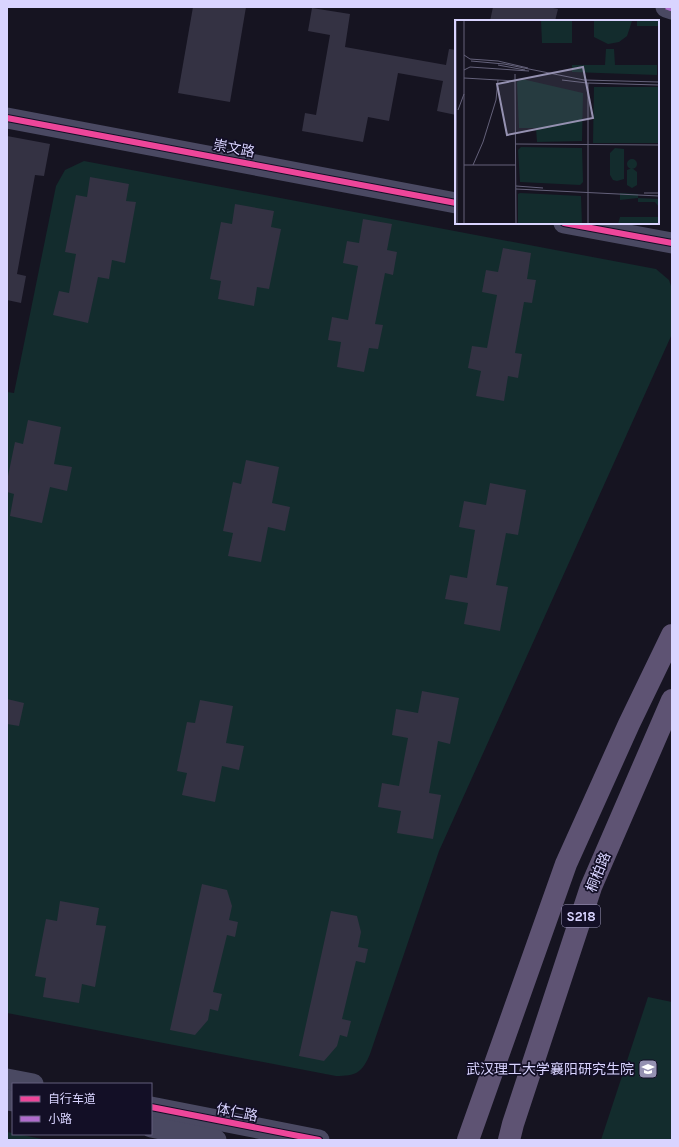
<svg xmlns="http://www.w3.org/2000/svg" width="679" height="1147" viewBox="0 0 679 1147" font-family="Karla,'Noto Sans SC',sans-serif">
<rect width="100%" height="100%" fill="#161421"/>
<g fill="#132c2d">
<path d="M 84,161 L 656,269 L 669,280 L 672,289 L 672,334 L 439,851 L 370,1054 C 362,1073 356,1076 336,1076 L 7,1013 L 7,392 L 14,393 L 56,186 L 65,170 Z"/>
<path d="M 648,997 L 672,1002 L 672,1140 L 601,1140 Z"/>
<path d="M 7,1132 L 47,1140 L 7,1140 Z"/>
</g>
<g fill="#343243">
<path d="M 193,7 L 246,7 L 230,102 L 178,93 Z"/>
<path d="M 493,7 L 548,7 L 558,9 L 555,21 L 490,21 Z"/>
<path d="M 312,8 L 350,14 L 345,47 L 446,65 L 449,49 L 456,50 L 456,115 L 437,111 L 443,81 L 398,73 L 389,121 L 368,117 L 363,142 L 302,131 L 305,113 L 316,115 L 330,35 L 308,31 Z"/>
<path d="M 7,136 L 50,144 L 44,176 L 35,175 L 17,274 L 26,276 L 21,303 L 7,300 Z"/>
<path d="M 90,177 L 129,184 L 126,201 L 136,202 L 125,263 L 112,260 L 109,279 L 98,277 L 88,323 L 53,315 L 59,291 L 69,293 L 76,254 L 65,252 L 76,195 L 87,197 Z"/>
<path d="M 235,204 L 274,211 L 271,227 L 281,229 L 269,289 L 257,287 L 254,306 L 218,299 L 221,281 L 210,279 L 221,222 L 232,224 Z"/>
<path d="M 363,219 L 392,224 L 387,250 L 397,252 L 393,275 L 385,273 L 375,324 L 383,325 L 378,349 L 369,348 L 364,372 L 337,367 L 341,342 L 328,340 L 332,317 L 348,320 L 358,266 L 343,263 L 347,241 L 359,243 Z"/>
<path d="M 503,248 L 531,253 L 527,279 L 536,280 L 532,303 L 524,302 L 515,353 L 522,354 L 518,378 L 508,376 L 504,401 L 476,396 L 481,371 L 468,368 L 472,346 L 487,348 L 497,295 L 482,292 L 486,270 L 498,272 Z"/>
<path d="M 28,420 L 61,427 L 54,464 L 72,467 L 67,491 L 50,487 L 42,523 L 10,516 L 14,494 L 7,492 L 7,481 L 15,442 L 23,444 Z"/>
<path d="M 246,460 L 279,467 L 272,503 L 290,507 L 285,531 L 268,527 L 261,562 L 228,556 L 233,533 L 223,531 L 233,482 L 241,484 Z"/>
<path d="M 490,483 L 526,490 L 518,535 L 506,533 L 496,585 L 508,587 L 500,631 L 464,624 L 468,603 L 445,599 L 450,575 L 467,578 L 475,530 L 459,527 L 464,501 L 486,505 Z"/>
<path d="M 422,691 L 459,698 L 450,744 L 438,741 L 429,793 L 441,795 L 433,839 L 397,833 L 401,811 L 378,807 L 382,783 L 399,786 L 408,738 L 392,735 L 396,709 L 418,713 Z"/>
<path d="M 7,699 L 24,703 L 19,726 L 7,724 Z"/>
<path d="M 200,700 L 233,706 L 226,743 L 244,746 L 239,770 L 222,766 L 215,802 L 182,795 L 187,773 L 177,771 L 187,722 L 195,723 Z"/>
<path d="M 202,884 L 227,890 L 232,906 L 229,920 L 238,922 L 235,937 L 227,935 L 213,992 L 222,994 L 218,1011 L 210,1009 L 208,1020 L 195,1035 L 170,1030 Z"/>
<path d="M 60,901 L 99,908 L 96,925 L 106,926 L 95,987 L 82,984 L 79,1003 L 43,997 L 46,978 L 35,976 L 46,919 L 57,921 Z"/>
<path d="M 331,911 L 357,916 L 361,932 L 358,947 L 368,949 L 365,963 L 356,961 L 342,1019 L 351,1021 L 347,1037 L 340,1035 L 337,1046 L 324,1061 L 299,1056 Z"/>
</g>
<g fill="none" stroke-linecap="round" stroke-linejoin="round">
<g stroke="#4a4962" stroke-width="21">
<path d="M 666,7 L 672,9"/>
<path d="M 7,118 L 456,203"/>
<path d="M 564,223 L 672,243"/>
<path d="M 7,1079 L 33,1084"/>
<path d="M 7,1100 L 13,1101"/>
<path d="M 151,1107 L 319,1140"/>
<path d="M 151,1127 L 216,1140"/>
</g>
<g stroke="#5e5373" stroke-width="22">
<path d="M 468,1140 L 566,864 L 629,724 L 672,635"/>
<path d="M 509,1140 L 513,1124 L 591,887 L 672,700"/>
</g>
<path stroke="#b06ccc" stroke-width="5" stroke-dasharray="10 5" stroke-linecap="butt" d="M 666,7 L 672,9"/>
<g stroke="#130f26" stroke-width="8">
<g id="cycleway">
<path d="M 7,118 L 456,203"/>
<path d="M 564,223 L 672,243"/>
<path d="M 151,1107 L 319,1140"/>
</g>
</g>
<use href="#cycleway" stroke="#ed469a" stroke-width="6"/>
</g>
<defs>
<g id="university-square" transform="scale(1)"><rect x="-9" y="-9" width="18" height="18" rx="4" fill="#9591b1" stroke="#130f26"/><path d="M0-5L7-2L0 1L-7-2ZM-4 1L0 2.5L4 1V4Q0 6-4 4Z" fill="#fff"/></g>
</defs>
<g fill-rule="evenodd">
<use href="#university-square" x="648" y="1069"/>
</g>
<g text-anchor="middle" stroke-width="3.5" stroke-linejoin="round" paint-order="stroke">
<rect fill="#130f26" stroke="#9e99be" stroke-width="1" x="562" y="905" width="38" height="22" rx="3"/>
<g font-size="13" font-weight="bold" fill="#d9d4ff">
<text x="581" y="921">S218</text>
</g>
<g font-size="14" fill="#d9d4ff" stroke="#130f26">
<text transform="translate(234 148) rotate(11)" y="5">崇文路</text>
<text transform="translate(598 872) rotate(-68)" y="5">桐柏路</text>
<text transform="translate(237 1112) rotate(11)" y="5">体仁路</text>
</g>
<g font-size="14" fill="#d9d4ff" stroke="#130f26" text-anchor="end">
<text x="634" y="1074">武汉理工大学襄阳研究生院</text>
</g>
</g>
<g transform="translate(455 20)">
<rect width="204" height="204" fill="#161421"/>
<path d="M 86,0 L 117,0 L 117,23 L 87,23 ZM 139,0 L 177,0 L 177,1 L 172,16 L 164,22 L 153,24 L 139,17 ZM 182,0 L 204,0 L 204,6 L 182,6 ZM 151,29 L 159,29 L 160,45 L 202,45 L 202,55 L 117,52 L 117,45 L 150,45 ZM 67,59 L 128,73 L 127,121 L 82,122 L 81,108 L 64,108 L 62,62 ZM 139,67 L 204,67 L 204,123 L 138,123 ZM 66,127 L 127,128 L 128,162 L 125,165 L 65,162 L 63,130 ZM 160,128 L 169,129 L 169,159 L 162,161 L 158,160 L 155,155 L 155,133 ZM172 144a5 5 0 1 1 10 0a5 5 0 1 1-10 0ZM 177,148 L 182,152 L 182,165 L 177,168 L 172,165 L 172,150 ZM 65,173 L 126,176 L 127,204 L 63,204 L 63,174 ZM 165,173 L 183,174 L 183,178 L 204,179 L 204,187 L 200,182 L 183,182 L 183,178 L 165,180 ZM 165,197 L 204,197 L 204,204 L 163,204 Z" fill="#132c2d"/>
<path fill="none" stroke="#64617a" stroke-width="1" d="M 1,0 L 2,204M 9,0 L 9,204M 9,35 L 15,39 L 43,41 L 73,48M 16,41 L 49,44 L 129,60 L 204,62M 43,45 L 70,50M 9,50 L 15,47 L 74,51M 60,54 L 61,204M 9,58 L 60,61M 107,60 L 132,63 L 204,65M 133,63 L 133,204M 3,90 L 9,74M 61,124 L 204,125M 9,145 L 61,145M 18,145 L 28,122 L 41,80 L 43,60M 61,166 L 88,168M 61,169 L 204,176M 189,173 L 204,173"/>
<path fill="#9591b1" fill-opacity="0.15" stroke="#9591b1" stroke-width="2" d="M 128,47 L 138,98 L 52,115 L 42,64 Z"/>
<rect width="204" height="204" fill="none" stroke="#d9d4ff" stroke-width="2"/>
</g>
<rect width="679" height="1147" fill="none" stroke="#d9d4ff" stroke-width="16"/>
<rect x="12" y="1083" width="140" height="52" fill="#130f26" stroke="#625e7d"/>
<rect x="20" y="1096" width="20" height="6" fill="#ed469a" stroke="#625e7d"/>
<text x="48" y="1103" font-size="12" fill="#d9d4ff">自行车道</text>
<rect x="20" y="1116" width="20" height="6" fill="#b06ccc" stroke="#625e7d"/>
<text x="48" y="1123" font-size="12" fill="#d9d4ff">小路</text>
</svg>
